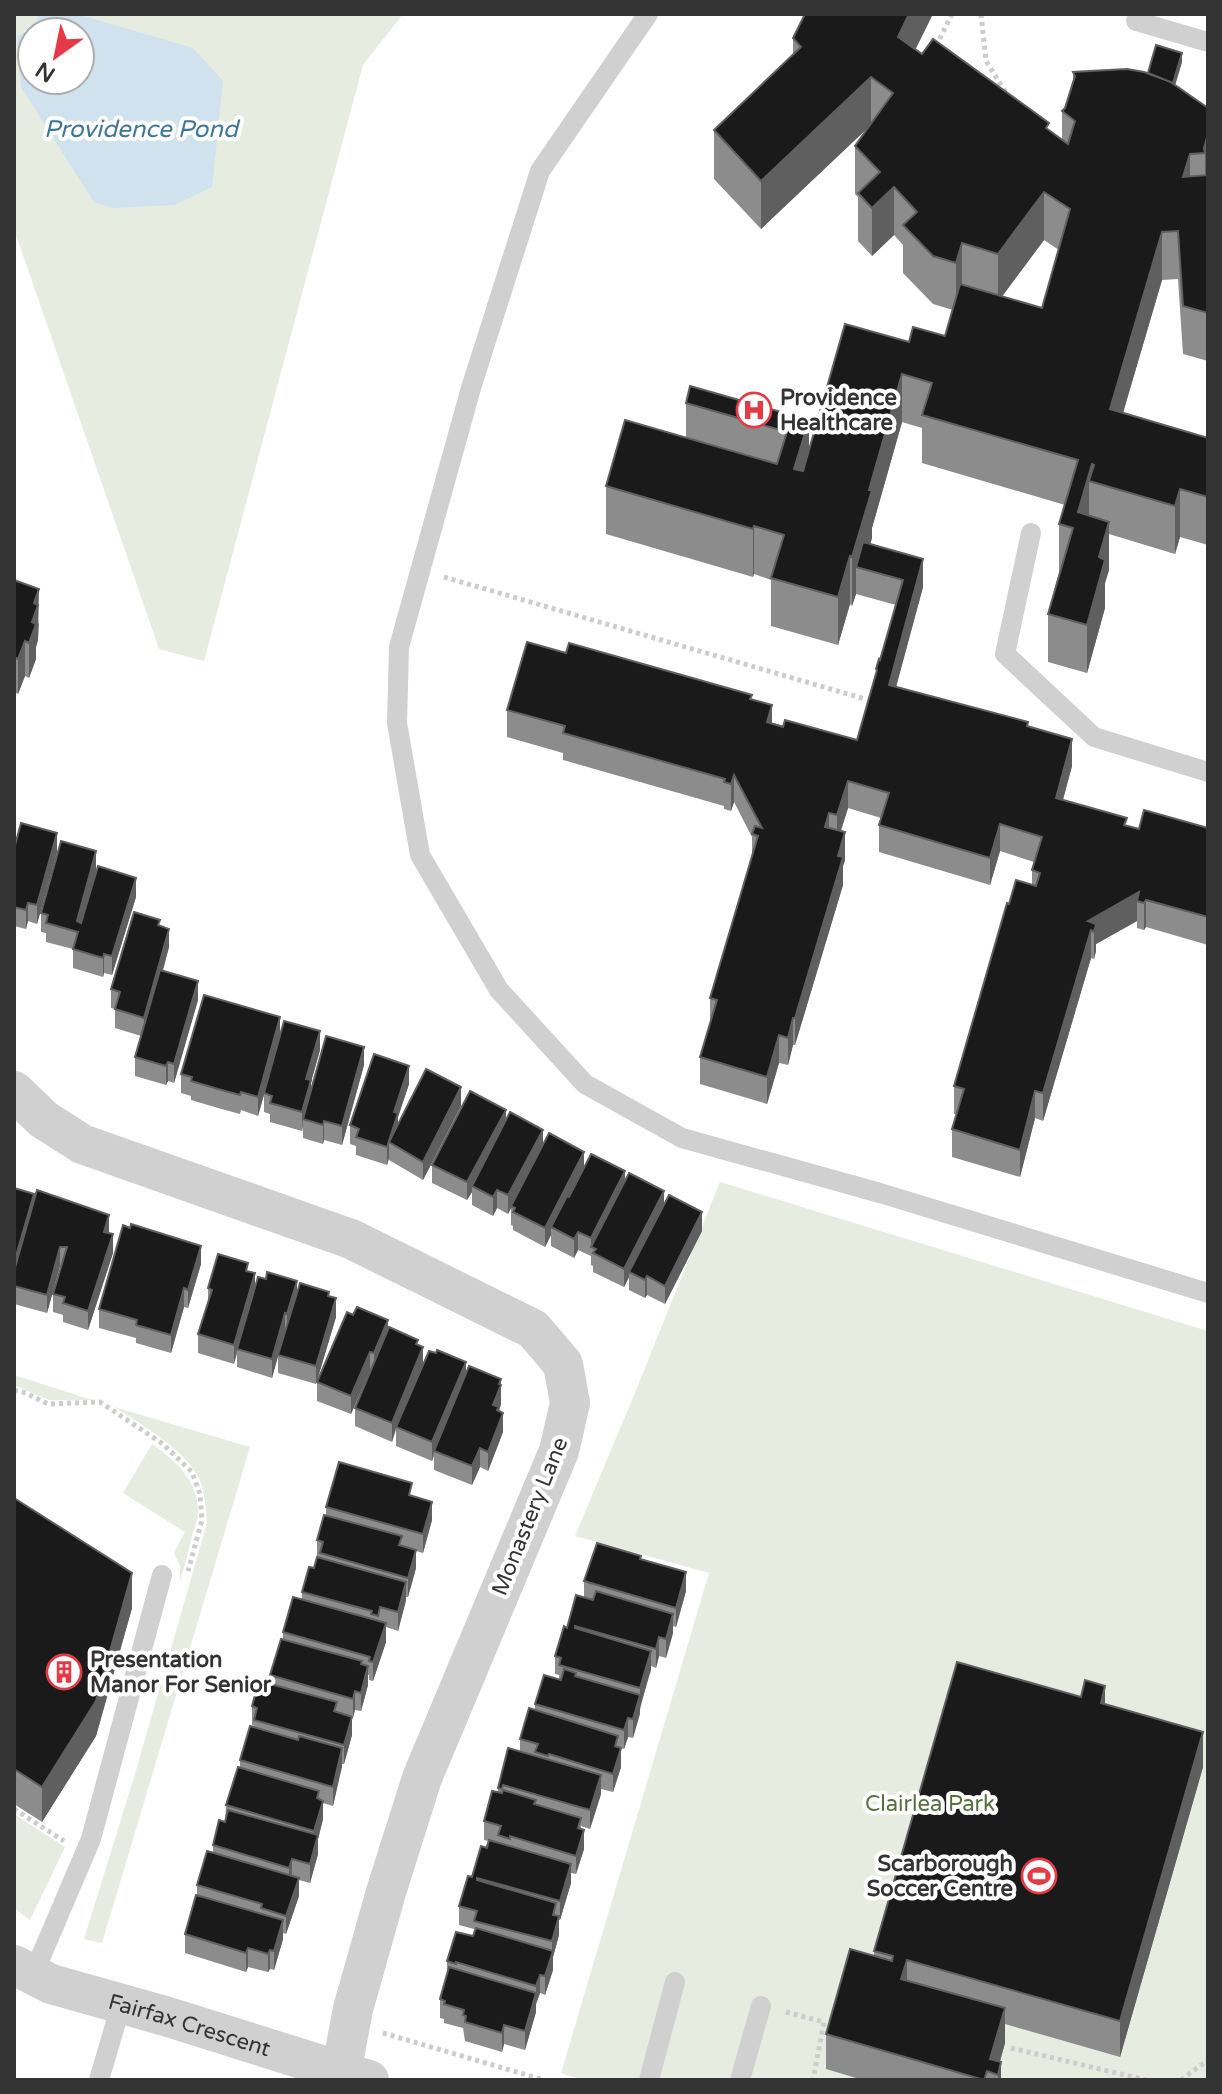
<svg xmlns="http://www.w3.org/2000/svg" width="1222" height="2094" viewBox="0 0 1222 2094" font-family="'Varela Round',sans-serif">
<rect width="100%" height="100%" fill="#fff"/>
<g fill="#e6ecdf" fill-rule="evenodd">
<path d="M 14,14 L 403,14 L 363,65 L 204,661 L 159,649 L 14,229 ZM 32,32 L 80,32 L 80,80 L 32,80 Z"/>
<path d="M 720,1182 L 1208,1331 L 1208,2080 L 583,2080 L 561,2073 L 709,1573 L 575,1536 L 632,1400 Z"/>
<path d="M 14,1375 L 92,1400 L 49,1400 L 14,1385 Z"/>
<path d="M 114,1407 L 250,1447 L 102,1943 L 84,1939 L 135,1774 L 207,1523 C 206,1511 205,1498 202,1486 C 193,1454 141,1424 114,1407 Z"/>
<path d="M 152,1444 C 176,1461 199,1481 198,1514 C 198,1520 195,1527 193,1532 C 189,1549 185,1565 180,1581 L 180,1566 L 174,1553 L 185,1532 L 123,1493 Z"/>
<path d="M 14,1814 L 65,1847 L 30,1920 L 14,1908 Z"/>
</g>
<path fill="#cfe2ee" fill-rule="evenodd" d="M 40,14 L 77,14 L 193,48 L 223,81 L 212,187 L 175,205 L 112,208 L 94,202 L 21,87 L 17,37 L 33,27 ZM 32,32 L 80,32 L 80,80 L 32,80 Z"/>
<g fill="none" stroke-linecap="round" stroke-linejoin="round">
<g stroke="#cdcdcd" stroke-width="5" stroke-dasharray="4 4" stroke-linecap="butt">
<path d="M 981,14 L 986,61 L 1008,96"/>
<path d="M 936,46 L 952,14"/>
<path d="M 444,577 L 865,699"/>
<path d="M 14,1390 L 26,1393 L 48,1404 L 100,1402 L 163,1444 L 192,1472 L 200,1494 L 202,1520 L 188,1571"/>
<path d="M 14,1809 L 64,1841"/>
<path d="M 786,2012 L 824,2022 L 813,2080"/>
<path d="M 383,2033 L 544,2080"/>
<path d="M 1011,2048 L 1146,2080"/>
<path d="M 1181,2080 L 1208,2060"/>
</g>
<g stroke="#d0d0d0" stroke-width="20">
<path d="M 648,14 L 540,171 L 471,388 L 399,647 L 397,723 L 420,855 L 499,990 L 585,1084 L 682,1138 L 880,1193 L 1208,1293"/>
<path d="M 1138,14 L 1136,21 L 1208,42"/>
<path d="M 1031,533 L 1005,654 L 1094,737 L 1208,772"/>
<path d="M 33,1975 L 91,1839 L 162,1575"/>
<path d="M 99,2080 L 121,2005"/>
<path d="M 649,2080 L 675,1982"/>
<path d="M 740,2080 L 761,2006"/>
</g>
<g stroke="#d0d0d0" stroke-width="40">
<path d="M 14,1091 L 43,1119 L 82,1144 L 351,1239 L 533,1329 L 563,1364 L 570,1403 L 559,1451 L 422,1778 L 386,1892 L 353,2009 L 341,2073"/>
<path id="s1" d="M 14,1965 L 51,1984 L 165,2016 L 369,2080"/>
</g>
</g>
<g fill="#8c8c8c" fill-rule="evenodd">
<path d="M 793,38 L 915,49 L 1049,130 L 1062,140 L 1062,111 L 1065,108 L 1073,81 L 1073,72 L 1148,73 L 1182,62 L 1175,85 L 1208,108 L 1208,361 L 1183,354 L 1178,279 L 1162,280 L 1123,413 L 1208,438 L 1208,545 L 1180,537 L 1175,554 L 1109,534 L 1109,570 L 1105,583 L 1105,608 L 1087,673 L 1048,662 L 1048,614 L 1059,572 L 1059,524 L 1065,505 L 922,463 L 922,428 L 902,422 L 872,528 L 872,538 L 870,544 L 923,587 L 896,687 L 1028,726 L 1072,766 L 1063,800 L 1127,826 L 1139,829 L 1208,828 L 1208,945 L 1146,927 L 1144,930 L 1137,928 L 1137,921 L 1096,944 L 1096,951 L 1094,959 L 1091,958 L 1043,1121 L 1035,1118 L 1020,1177 L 952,1157 L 952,1129 L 957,1114 L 954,1114 L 954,1086 L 1009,904 L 1032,885 L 1032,870 L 1034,862 L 1000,851 L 990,885 L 879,852 L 879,825 L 881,818 L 848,808 L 841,831 L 845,860 L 843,866 L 843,885 L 795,1045 L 793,1045 L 788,1065 L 779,1063 L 767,1104 L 700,1084 L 700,1057 L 710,1024 L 710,998 L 752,854 L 752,837 L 734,802 L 731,811 L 724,809 L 724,806 L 563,760 L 563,753 L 507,737 L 507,710 L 566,653 L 752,700 L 772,723 L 857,740 L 876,675 L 876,669 L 880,660 L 896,605 L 856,594 L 852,606 L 850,604 L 838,645 L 771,626 L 771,580 L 754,574 L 753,577 L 606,534 L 606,486 L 686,437 L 686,403 L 809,420 L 809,450 L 909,342 L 945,336 L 953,310 L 933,304 L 903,273 L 903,245 L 894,235 L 872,256 L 858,241 L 858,197 L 855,194 L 855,146 L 869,126 L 761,229 L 714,179 L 714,130 L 793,55 ZM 1044,240 L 1059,250 L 1042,308 L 1002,296 Z"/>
<path d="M 14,572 L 15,580 L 39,624 L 38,640 L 36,647 L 36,659 L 29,678 L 25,676 L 18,694 L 14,692 Z"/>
<path d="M 14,849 L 57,852 L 37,924 L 28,921 L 26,929 L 14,926 Z"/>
<path d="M 96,870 L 86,907 L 136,897 L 112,975 L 104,973 L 103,977 L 73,968 L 73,949 L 46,942 L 46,933 L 41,932 L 41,913 Z"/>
<path d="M 160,926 L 169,947 L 163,971 L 198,1000 L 174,1083 L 168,1081 L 166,1085 L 135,1076 L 135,1057 L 141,1036 L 115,1028 L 115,1009 L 111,1008 L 111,989 Z"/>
<path d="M 280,1035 L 320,1050 L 311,1082 L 311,1091 L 364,1065 L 342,1145 L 324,1140 L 323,1144 L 303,1138 L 303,1127 L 302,1131 L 270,1122 L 270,1114 L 264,1112 L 264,1095 L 258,1116 L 241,1110 L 240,1114 L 218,1108 L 191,1100 L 191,1096 L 181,1093 L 181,1074 Z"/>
<path d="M 409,1084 L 398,1117 L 398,1125 L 461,1106 L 423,1180 L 389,1160 L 389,1158 L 387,1165 L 356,1155 L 356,1146 L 350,1144 L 350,1125 Z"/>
<path d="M 506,1121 L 543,1146 L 584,1168 L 625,1182 L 664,1205 L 702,1231 L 665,1304 L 647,1295 L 645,1298 L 629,1290 L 629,1277 L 624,1287 L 593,1272 L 593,1266 L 591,1265 L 591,1255 L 591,1256 L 578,1250 L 574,1258 L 551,1246 L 551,1235 L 545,1247 L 513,1230 L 513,1226 L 511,1225 L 511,1208 L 508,1214 L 497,1208 L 493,1216 L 472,1205 L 472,1192 L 467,1200 L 432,1183 L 432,1165 Z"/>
<path d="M 14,1188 L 109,1233 L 113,1253 L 88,1330 L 63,1322 L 63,1315 L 53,1312 L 53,1294 L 61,1266 L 60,1266 L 47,1313 L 14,1304 Z"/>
<path d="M 201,1264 L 188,1308 L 184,1307 L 171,1353 L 136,1343 L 136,1338 L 99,1328 L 99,1309 Z"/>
<path d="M 248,1271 L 255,1287 L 329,1296 L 336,1317 L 316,1384 L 278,1373 L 278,1355 L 272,1378 L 237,1367 L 237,1354 L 234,1364 L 198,1353 L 198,1334 L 208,1303 L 208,1288 Z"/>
<path d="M 388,1329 L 418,1345 L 423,1364 L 466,1374 L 501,1379 L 501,1404 L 499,1411 L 503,1432 L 488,1471 L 480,1467 L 472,1485 L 434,1470 L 434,1456 L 432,1461 L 396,1446 L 396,1430 L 392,1442 L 355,1426 L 355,1408 L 370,1371 L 351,1414 L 317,1401 L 317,1382 Z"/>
<path d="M 14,1485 L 16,1499 L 132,1608 L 96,1736 L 42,1822 L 14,1804 Z"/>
<path d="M 412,1496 L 432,1520 L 423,1553 L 416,1551 L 416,1568 L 408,1597 L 406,1597 L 398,1631 L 386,1627 L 386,1642 L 373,1681 L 369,1680 L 369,1675 L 368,1675 L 368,1685 L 361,1711 L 355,1710 L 352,1718 L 352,1735 L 344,1764 L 342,1764 L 333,1806 L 323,1803 L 323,1819 L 318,1839 L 318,1854 L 310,1883 L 299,1880 L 299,1896 L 286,1934 L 283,1933 L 283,1939 L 274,1970 L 270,1969 L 268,1972 L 248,1967 L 246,1972 L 185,1953 L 185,1934 L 197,1896 L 197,1885 L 213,1852 L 213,1845 L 225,1822 L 226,1805 L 240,1767 L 240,1760 L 254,1727 L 254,1726 L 252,1725 L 252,1706 L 270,1684 L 270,1675 L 283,1639 L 283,1632 L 302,1600 L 302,1592 L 314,1568 L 317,1557 L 317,1540 L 326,1516 L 326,1507 Z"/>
<path d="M 641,1559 L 686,1591 L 676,1627 L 673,1626 L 673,1633 L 666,1658 L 659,1656 L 656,1668 L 651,1666 L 633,1738 L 628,1737 L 624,1749 L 618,1747 L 621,1767 L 613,1792 L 601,1789 L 601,1794 L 590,1829 L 581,1826 L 584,1849 L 576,1874 L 571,1873 L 571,1883 L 560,1920 L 559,1920 L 559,1935 L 553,1957 L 553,1970 L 545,1995 L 540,1993 L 536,2004 L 536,2012 L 525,2050 L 504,2044 L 502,2052 L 465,2041 L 463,2028 L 444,2023 L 444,2019 L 440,2018 L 440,1999 L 447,1973 L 447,1961 L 473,1936 L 474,1929 L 459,1925 L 459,1906 L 488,1841 L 484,1840 L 484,1821 L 498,1792 L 498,1788 L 520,1752 L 520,1739 L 535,1709 L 535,1704 L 559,1680 L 559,1675 L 555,1674 L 555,1656 L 567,1628 L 584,1597 L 584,1581 Z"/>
<path d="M 1105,1704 L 1203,1767 L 1120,2057 L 1005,2024 L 1005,2043 L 1000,2062 L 1001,2080 L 863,2080 L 826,2069 L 826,2034 L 874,1956 L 874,1951 Z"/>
</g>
<g fill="#5f5f5f">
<path d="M 909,14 L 933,14 L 898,85 L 898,37 Z"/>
<path d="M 1182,53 L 1182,62 L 1163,126 L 1163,117 Z"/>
<path d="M 871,77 L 871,125 L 761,229 L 761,181 Z"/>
<path d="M 1208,134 L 1208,182 L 1205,191 L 1205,153 L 1204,148 Z"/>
<path d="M 1190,154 L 1190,202 L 1183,177 Z"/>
<path d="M 894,187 L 894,235 L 872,256 L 872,208 Z"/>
<path d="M 1044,192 L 1044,240 L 998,302 L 998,254 Z"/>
<path d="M 1162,232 L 1162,280 L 1110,457 L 1110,409 Z"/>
<path d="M 962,243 L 962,291 L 956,311 L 956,263 Z"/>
<path d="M 902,374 L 902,422 L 872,528 L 872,538 L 863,569 L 856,567 L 856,594 L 852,606 L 852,557 L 869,490 Z"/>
<path d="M 809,420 L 809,468 L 794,517 L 794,469 Z"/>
<path d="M 1092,464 L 1092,481 L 1089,481 L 1089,521 L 1078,512 Z"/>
<path d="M 1180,489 L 1180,537 L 1175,554 L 1175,506 Z"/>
<path d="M 1109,522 L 1109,570 L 1105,583 L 1105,608 L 1087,673 L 1087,625 L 1099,557 Z"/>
<path d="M 754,526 L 754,574 L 753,577 L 753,529 Z"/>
<path d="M 850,556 L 850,604 L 838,645 L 838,597 Z"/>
<path d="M 923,559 L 923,587 L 889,713 L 889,685 Z"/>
<path d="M 39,589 L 38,640 L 36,647 L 36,659 L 29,678 L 29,643 L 34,603 Z"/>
<path d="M 25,641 L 25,676 L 18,694 L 18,659 Z"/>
<path d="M 772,705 L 772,733 L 767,722 Z"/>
<path d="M 1072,739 L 1072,766 L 1056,825 L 1056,798 Z"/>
<path d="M 734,775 L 734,802 L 731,811 L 731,784 Z"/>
<path d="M 848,781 L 848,808 L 837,842 L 837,815 Z"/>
<path d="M 829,813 L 829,840 L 825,827 Z"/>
<path d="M 1000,824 L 1000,851 L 990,885 L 990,858 Z"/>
<path d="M 845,832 L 845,860 L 843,866 L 843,885 L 795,1045 L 795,1018 Z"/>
<path d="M 57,833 L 57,852 L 37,924 L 37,905 Z"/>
<path d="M 96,851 L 96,870 L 78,935 L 77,921 Z"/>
<path d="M 136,878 L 136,897 L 112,975 L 112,956 Z"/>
<path d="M 1139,892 L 1137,901 L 1137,921 L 1096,944 L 1096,951 L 1094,959 L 1094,932 L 1091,930 L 1091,958 L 1043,1121 L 1043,1093 L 1088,921 Z"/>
<path d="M 1146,900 L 1146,927 L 1144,930 L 1144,903 Z"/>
<path d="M 28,903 L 28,921 L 26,929 L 26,910 Z"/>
<path d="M 169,929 L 169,947 L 144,1036 L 144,1018 Z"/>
<path d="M 104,954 L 104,973 L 103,977 L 103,958 Z"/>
<path d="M 198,981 L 198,1000 L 174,1083 L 174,1064 Z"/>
<path d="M 280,1017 L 280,1036 L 258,1116 L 258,1097 Z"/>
<path d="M 793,1018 L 793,1045 L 788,1065 L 788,1038 Z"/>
<path d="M 320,1031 L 320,1050 L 311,1082 L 311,1099 L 303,1119 L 302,1131 L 302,1112 L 306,1079 Z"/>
<path d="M 779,1035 L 779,1063 L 767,1104 L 767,1077 Z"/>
<path d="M 364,1047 L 364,1065 L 342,1145 L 342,1126 Z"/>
<path d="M 168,1062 L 168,1081 L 166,1085 L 166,1066 Z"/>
<path d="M 409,1066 L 409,1084 L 398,1117 L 398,1132 L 389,1142 L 389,1158 L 387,1165 L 387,1147 L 394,1112 Z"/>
<path d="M 461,1087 L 461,1106 L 423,1180 L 423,1162 Z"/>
<path d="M 1035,1091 L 1035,1118 L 1020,1177 L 1020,1150 Z"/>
<path d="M 506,1110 L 506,1128 L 472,1186 L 472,1192 L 467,1200 L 467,1182 Z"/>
<path d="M 324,1121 L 324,1140 L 323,1144 L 323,1125 Z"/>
<path d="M 543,1130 L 543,1148 L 508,1214 L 508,1195 Z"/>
<path d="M 584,1152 L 584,1170 L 551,1227 L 551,1235 L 545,1247 L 545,1228 Z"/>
<path d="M 625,1171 L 625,1190 L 591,1247 L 591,1256 L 591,1238 Z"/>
<path d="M 497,1190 L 497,1208 L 493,1216 L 493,1197 Z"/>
<path d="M 664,1191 L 664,1210 L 629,1272 L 629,1277 L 624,1287 L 624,1269 Z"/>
<path d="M 34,1194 L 34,1212 L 14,1282 L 14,1263 Z"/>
<path d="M 702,1212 L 702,1231 L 665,1304 L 665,1286 Z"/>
<path d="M 109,1215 L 109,1233 L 104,1232 Z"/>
<path d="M 578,1232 L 578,1250 L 574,1258 L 574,1239 Z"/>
<path d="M 113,1234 L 113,1253 L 88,1330 L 88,1311 Z"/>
<path d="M 201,1246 L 201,1264 L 188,1308 L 188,1290 Z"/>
<path d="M 60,1247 L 60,1266 L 47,1313 L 47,1295 Z"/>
<path d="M 255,1273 L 255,1292 L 237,1349 L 234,1364 L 234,1345 Z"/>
<path d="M 647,1276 L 647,1295 L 645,1298 L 645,1280 Z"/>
<path d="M 297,1281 L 297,1300 L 287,1333 L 287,1314 Z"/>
<path d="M 184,1288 L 184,1307 L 171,1353 L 171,1335 Z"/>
<path d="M 336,1298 L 336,1317 L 316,1384 L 316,1366 Z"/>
<path d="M 285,1313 L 285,1332 L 272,1378 L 272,1359 Z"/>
<path d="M 388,1320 L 388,1339 L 374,1372 L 374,1353 Z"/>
<path d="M 423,1347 L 423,1366 L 396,1427 L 392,1442 L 392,1423 Z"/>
<path d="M 370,1352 L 370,1370 L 351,1414 L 351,1396 Z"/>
<path d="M 466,1362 L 466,1381 L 434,1451 L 432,1461 L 432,1442 Z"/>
<path d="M 501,1379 L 501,1404 L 499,1410 L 499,1424 L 503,1413 L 503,1432 L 488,1471 L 488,1452 L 493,1405 Z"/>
<path d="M 480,1448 L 480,1467 L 472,1485 L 472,1466 Z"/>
<path d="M 432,1502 L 432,1520 L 423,1553 L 423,1534 Z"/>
<path d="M 416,1550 L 416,1568 L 408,1597 L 408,1578 Z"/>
<path d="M 686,1572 L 686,1591 L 676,1627 L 676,1608 Z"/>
<path d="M 132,1573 L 132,1608 L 96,1736 L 42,1822 L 42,1787 Z"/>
<path d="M 406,1582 L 406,1601 L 398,1631 L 398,1612 Z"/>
<path d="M 673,1614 L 673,1633 L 666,1658 L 666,1639 Z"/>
<path d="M 386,1623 L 386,1642 L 373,1681 L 373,1662 Z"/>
<path d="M 659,1637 L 659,1656 L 656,1668 L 656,1649 Z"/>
<path d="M 651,1651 L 651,1670 L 640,1707 L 640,1714 L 633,1738 L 633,1719 L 640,1695 L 640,1688 Z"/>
<path d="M 368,1666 L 368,1685 L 361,1711 L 361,1693 Z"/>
<path d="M 1105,1686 L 1105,1721 L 1101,1703 Z"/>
<path d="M 355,1691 L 355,1710 L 353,1718 L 353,1699 Z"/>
<path d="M 352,1717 L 352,1735 L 344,1764 L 344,1745 Z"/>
<path d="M 628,1718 L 628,1737 L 624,1749 L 624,1730 Z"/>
<path d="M 1203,1732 L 1203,1767 L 1120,2057 L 1120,2021 Z"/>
<path d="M 342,1748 L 342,1767 L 333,1806 L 333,1787 Z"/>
<path d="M 621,1748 L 621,1767 L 613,1792 L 613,1774 Z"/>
<path d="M 601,1775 L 601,1794 L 590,1829 L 590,1810 Z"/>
<path d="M 323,1801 L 323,1819 L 318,1839 L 318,1854 L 310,1883 L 310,1864 L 314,1846 L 314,1831 Z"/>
<path d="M 584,1830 L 584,1849 L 576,1874 L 576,1856 Z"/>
<path d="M 292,1859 L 292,1878 L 289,1886 L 289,1868 Z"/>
<path d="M 571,1864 L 571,1883 L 560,1920 L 560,1901 Z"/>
<path d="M 299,1878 L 299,1896 L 286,1934 L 286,1916 Z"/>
<path d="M 559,1916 L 559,1935 L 553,1957 L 553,1970 L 545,1995 L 545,1976 L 552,1954 L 552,1941 Z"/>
<path d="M 283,1920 L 283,1939 L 274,1970 L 274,1951 Z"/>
<path d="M 248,1948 L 248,1967 L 246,1972 L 246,1953 Z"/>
<path d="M 270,1950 L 270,1969 L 268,1972 L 268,1954 Z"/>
<path d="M 907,1960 L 907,1995 L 901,1979 Z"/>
<path d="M 540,1975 L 540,1993 L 536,2004 L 536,2012 L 525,2050 L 525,2031 L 536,1993 L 536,1986 Z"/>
<path d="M 1005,2008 L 1005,2043 L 996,2074 L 990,2059 Z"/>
<path d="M 504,2025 L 504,2044 L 502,2052 L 502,2033 Z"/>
<path d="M 1001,2062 L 1001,2080 L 998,2080 L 998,2075 Z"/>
</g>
<g fill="#1a1a1a" stroke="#5f5f5f" stroke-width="2">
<path d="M 805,14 L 909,14 L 898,37 L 922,54 L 933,39 L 1049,123 L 1046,128 L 1068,144 L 1075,121 L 1062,111 L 1065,108 L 1075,76 L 1073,72 L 1127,69 L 1144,72 L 1169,81 L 1208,108 L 1208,134 L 1204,148 L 1205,153 L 1190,154 L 1183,177 L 1208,175 L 1208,313 L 1183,306 L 1178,231 L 1162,232 L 1110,409 L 1208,438 L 1208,497 L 1180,489 L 1175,506 L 1089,481 L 1094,465 L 1092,464 L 1078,512 L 1109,522 L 1099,557 L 1105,560 L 1087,625 L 1048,614 L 1073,528 L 1059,524 L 1078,460 L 922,415 L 932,383 L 902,374 L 869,490 L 872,490 L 852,557 L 850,556 L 838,597 L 771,578 L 784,535 L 754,526 L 753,529 L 606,486 L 625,420 L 777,464 L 787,432 L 686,403 L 690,386 L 809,420 L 794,469 L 803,471 L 845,324 L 909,342 L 913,327 L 945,336 L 960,284 L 1042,308 L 1070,209 L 1044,192 L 998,254 L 962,243 L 956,263 L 933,256 L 903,225 L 917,212 L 894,187 L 872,208 L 858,193 L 880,172 L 855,146 L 893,93 L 871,77 L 761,181 L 714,130 L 801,47 L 793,38 Z"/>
<path d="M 1156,45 L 1182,53 L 1173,83 L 1148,73 Z"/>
<path d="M 863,542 L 923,559 L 889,685 L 1028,722 L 1027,726 L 1072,739 L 1056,798 L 1127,818 L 1124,825 L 1139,829 L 1144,810 L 1208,828 L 1208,917 L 1146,900 L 1144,903 L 1137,901 L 1139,892 L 1088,921 L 1096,924 L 1094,932 L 1091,930 L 1043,1093 L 1035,1091 L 1020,1150 L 952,1129 L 964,1089 L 954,1086 L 1007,903 L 1009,904 L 1016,880 L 1036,886 L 1040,873 L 1032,870 L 1042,837 L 1000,824 L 990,858 L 879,825 L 889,793 L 848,781 L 837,815 L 829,813 L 825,827 L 845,832 L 838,856 L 843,857 L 795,1018 L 793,1018 L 788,1038 L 779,1035 L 767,1077 L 700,1057 L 717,1000 L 710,998 L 758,836 L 752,834 L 755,826 L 762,828 L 734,775 L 731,784 L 724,782 L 725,779 L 563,733 L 565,726 L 507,710 L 527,642 L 566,653 L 569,643 L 752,695 L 750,699 L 772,705 L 767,722 L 783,727 L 785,720 L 857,740 L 877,670 L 876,669 L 879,659 L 880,660 L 903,580 L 856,567 Z"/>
<path d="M 14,580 L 39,589 L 34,603 L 38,605 L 32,622 L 36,624 L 29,643 L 25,641 L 18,659 L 14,657 Z"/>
<path d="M 21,823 L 57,833 L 37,905 L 28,903 L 26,910 L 14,907 L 14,849 Z"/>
<path d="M 61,841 L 96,851 L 77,921 L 81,923 L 98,866 L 136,878 L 112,956 L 104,954 L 103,958 L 73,949 L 78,932 L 46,923 L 48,915 L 41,913 Z"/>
<path d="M 134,912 L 160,920 L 158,925 L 169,929 L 144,1018 L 115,1009 L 120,992 L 111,989 Z"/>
<path d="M 160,970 L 198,981 L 174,1064 L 168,1062 L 166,1066 L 135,1057 Z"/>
<path d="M 204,995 L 280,1017 L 258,1097 L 241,1092 L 240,1095 L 218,1089 L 191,1081 L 192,1077 L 181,1074 Z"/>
<path d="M 284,1021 L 320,1031 L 306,1079 L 311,1080 L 302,1112 L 270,1103 L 272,1096 L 264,1093 Z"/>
<path d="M 326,1036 L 364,1047 L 342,1126 L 324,1121 L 323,1125 L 303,1119 Z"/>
<path d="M 374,1054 L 409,1066 L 394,1112 L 398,1113 L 387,1147 L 356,1137 L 359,1129 L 350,1125 Z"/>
<path d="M 426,1069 L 461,1087 L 423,1162 L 389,1142 Z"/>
<path d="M 470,1091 L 506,1110 L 467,1182 L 432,1165 Z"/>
<path d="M 510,1112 L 543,1130 L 508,1195 L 497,1190 L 493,1197 L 472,1186 Z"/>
<path d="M 549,1133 L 584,1152 L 545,1228 L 513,1212 L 515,1208 L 511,1206 Z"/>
<path d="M 591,1154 L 625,1171 L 591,1238 L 578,1232 L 574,1239 L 551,1227 L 567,1196 L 569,1197 Z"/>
<path d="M 629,1173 L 664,1191 L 624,1269 L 593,1253 L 596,1249 L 591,1247 Z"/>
<path d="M 14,1188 L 34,1194 L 14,1263 Z"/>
<path d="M 37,1190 L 109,1215 L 104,1232 L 113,1234 L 88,1311 L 63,1303 L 65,1297 L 53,1294 L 67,1247 L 60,1247 L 47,1295 L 14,1286 L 14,1271 Z"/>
<path d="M 669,1195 L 702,1212 L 665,1286 L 647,1276 L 645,1280 L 629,1272 Z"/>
<path d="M 131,1224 L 201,1246 L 188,1290 L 184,1288 L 171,1335 L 136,1325 L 137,1320 L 99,1309 L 123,1225 L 130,1228 Z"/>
<path d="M 218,1254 L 248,1263 L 246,1271 L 255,1273 L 234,1345 L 198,1334 L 212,1290 L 208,1288 Z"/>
<path d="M 267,1272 L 297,1281 L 287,1314 L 285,1313 L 272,1359 L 237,1349 L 258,1277 L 266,1279 Z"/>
<path d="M 300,1283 L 329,1292 L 328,1296 L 336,1298 L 316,1366 L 278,1355 Z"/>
<path d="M 357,1307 L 388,1320 L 374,1353 L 370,1352 L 351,1396 L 317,1382 L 347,1312 L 353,1315 Z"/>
<path d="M 389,1327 L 418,1340 L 416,1344 L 423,1347 L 392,1423 L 355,1408 Z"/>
<path d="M 437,1350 L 466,1362 L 432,1442 L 396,1427 L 429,1351 L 436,1353 Z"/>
<path d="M 469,1366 L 501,1379 L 499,1384 L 501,1385 L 493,1405 L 499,1407 L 497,1410 L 503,1413 L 488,1452 L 480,1448 L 472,1466 L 434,1451 Z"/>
<path d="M 339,1462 L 412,1483 L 409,1495 L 432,1502 L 423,1534 L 326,1507 Z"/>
<path d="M 14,1498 L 132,1573 L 96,1701 L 42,1787 L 14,1769 Z"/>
<path d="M 324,1515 L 402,1536 L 399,1545 L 416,1550 L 408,1578 L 320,1553 L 323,1542 L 317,1540 Z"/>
<path d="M 597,1543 L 641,1556 L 640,1559 L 686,1572 L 676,1608 L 584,1581 Z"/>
<path d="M 317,1557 L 406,1582 L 398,1612 L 380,1607 L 378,1616 L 371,1614 L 372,1611 L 302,1592 L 309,1567 L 314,1568 Z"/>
<path d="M 596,1591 L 673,1614 L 666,1639 L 659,1637 L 656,1649 L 575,1626 L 575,1628 L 651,1651 L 640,1688 L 559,1665 L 561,1658 L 555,1656 L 564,1626 L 567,1628 L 576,1595 L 593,1600 Z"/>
<path d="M 293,1597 L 386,1623 L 373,1662 L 369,1661 L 370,1657 L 283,1632 Z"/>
<path d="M 281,1639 L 362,1661 L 361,1664 L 368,1666 L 361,1693 L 355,1691 L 353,1699 L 270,1675 Z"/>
<path d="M 957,1662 L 1081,1697 L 1085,1680 L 1105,1686 L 1101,1703 L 1203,1732 L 1120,2021 L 907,1960 L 901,1979 L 1005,2008 L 990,2059 L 1001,2062 L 998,2075 L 987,2071 L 984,2080 L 826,2034 L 850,1949 L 892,1961 L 893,1956 L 874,1951 Z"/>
<path d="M 564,1669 L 576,1673 L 575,1676 L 640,1695 L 633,1719 L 628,1718 L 624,1730 L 535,1704 L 544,1675 L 561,1680 Z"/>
<path d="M 259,1681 L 337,1702 L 334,1711 L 352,1717 L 344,1745 L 254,1720 L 257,1708 L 252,1706 Z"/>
<path d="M 529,1708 L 618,1736 L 615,1746 L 621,1748 L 613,1774 L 549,1754 L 548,1756 L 535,1752 L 538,1744 L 520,1739 Z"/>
<path d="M 250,1726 L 298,1740 L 299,1736 L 342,1748 L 333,1787 L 240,1760 Z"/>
<path d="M 508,1748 L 601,1775 L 590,1810 L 503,1785 L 502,1789 L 498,1788 Z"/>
<path d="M 238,1767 L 319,1791 L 317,1798 L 323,1801 L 314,1831 L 226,1805 Z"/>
<path d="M 503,1790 L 536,1800 L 534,1804 L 581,1818 L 578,1828 L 584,1830 L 576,1856 L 510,1836 L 510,1839 L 498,1835 L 501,1826 L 484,1821 L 492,1791 L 502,1793 Z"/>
<path d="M 228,1810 L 318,1835 L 310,1864 L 292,1859 L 289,1868 L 213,1845 L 219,1820 L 225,1822 Z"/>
<path d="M 489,1840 L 571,1864 L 560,1901 L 477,1878 L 477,1880 L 556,1903 L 553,1915 L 559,1916 L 552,1941 L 474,1921 L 477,1911 L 459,1906 L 468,1876 L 472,1877 L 481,1846 L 487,1848 Z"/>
<path d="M 207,1851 L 299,1878 L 286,1916 L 261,1908 L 262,1904 L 197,1885 Z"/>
<path d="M 196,1895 L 283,1920 L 274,1951 L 270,1950 L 268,1954 L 248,1948 L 246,1953 L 185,1934 Z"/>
<path d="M 476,1928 L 553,1951 L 545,1976 L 540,1975 L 536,1986 L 456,1962 L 456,1964 L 447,1961 L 456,1932 L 473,1936 Z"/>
<path d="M 449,1967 L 536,1993 L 525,2031 L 504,2025 L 502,2033 L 465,2022 L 466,2016 L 463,2015 L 464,2010 L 444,2004 L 445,2001 L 440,1999 Z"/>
</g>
<defs>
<g id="hospital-ring" transform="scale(1.8)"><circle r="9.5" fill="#fff" stroke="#e63946" stroke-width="1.5"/><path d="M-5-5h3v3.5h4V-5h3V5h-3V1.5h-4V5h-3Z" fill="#e63946"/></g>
<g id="building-ring" transform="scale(1.8)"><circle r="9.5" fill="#fff" stroke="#e63946" stroke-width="1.5"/><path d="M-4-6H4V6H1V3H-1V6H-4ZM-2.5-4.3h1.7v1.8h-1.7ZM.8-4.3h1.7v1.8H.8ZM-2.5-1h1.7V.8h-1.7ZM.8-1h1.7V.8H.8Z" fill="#e63946"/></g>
<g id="stadium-ring" transform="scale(1.8)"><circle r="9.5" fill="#fff" stroke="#e63946" stroke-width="1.5"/><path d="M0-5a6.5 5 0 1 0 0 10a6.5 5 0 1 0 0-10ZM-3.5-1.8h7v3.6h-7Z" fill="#e63946"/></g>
</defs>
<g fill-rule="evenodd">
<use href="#hospital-ring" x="754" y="410"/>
<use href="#building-ring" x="64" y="1672"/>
<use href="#stadium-ring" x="1039" y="1876"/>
</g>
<g text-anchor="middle" stroke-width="8" stroke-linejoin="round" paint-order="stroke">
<g font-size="22" font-weight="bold" fill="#333" stroke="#fff" text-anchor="start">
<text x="780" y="405">Providence<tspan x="780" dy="25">Healthcare</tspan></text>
<text x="90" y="1667">Presentation<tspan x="90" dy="25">Manor For Senior</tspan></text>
<text x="1013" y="1871" text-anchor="end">Scarborough<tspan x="1013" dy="25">Soccer Centre</tspan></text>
</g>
<g font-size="22" fill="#333" stroke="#fff">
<text transform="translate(529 1516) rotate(-68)" y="8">Monastery Lane</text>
<text dy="8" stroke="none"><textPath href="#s1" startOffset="186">Fairfax Crescent</textPath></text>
</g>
<g font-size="22" fill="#56703f" stroke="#fff">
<text x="930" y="1811">Clairlea Park</text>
</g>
<g font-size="24" font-style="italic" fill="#3f7597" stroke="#fff">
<text x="141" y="137">Providence Pond</text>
</g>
</g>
<rect width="1222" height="2094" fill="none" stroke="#333333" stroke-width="32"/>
<g transform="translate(56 56) rotate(213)"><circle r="38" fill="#ffffff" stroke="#adadad" stroke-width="2"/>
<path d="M0-6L14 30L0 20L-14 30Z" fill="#e63946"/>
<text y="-12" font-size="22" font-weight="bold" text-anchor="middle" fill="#333333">N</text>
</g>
</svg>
